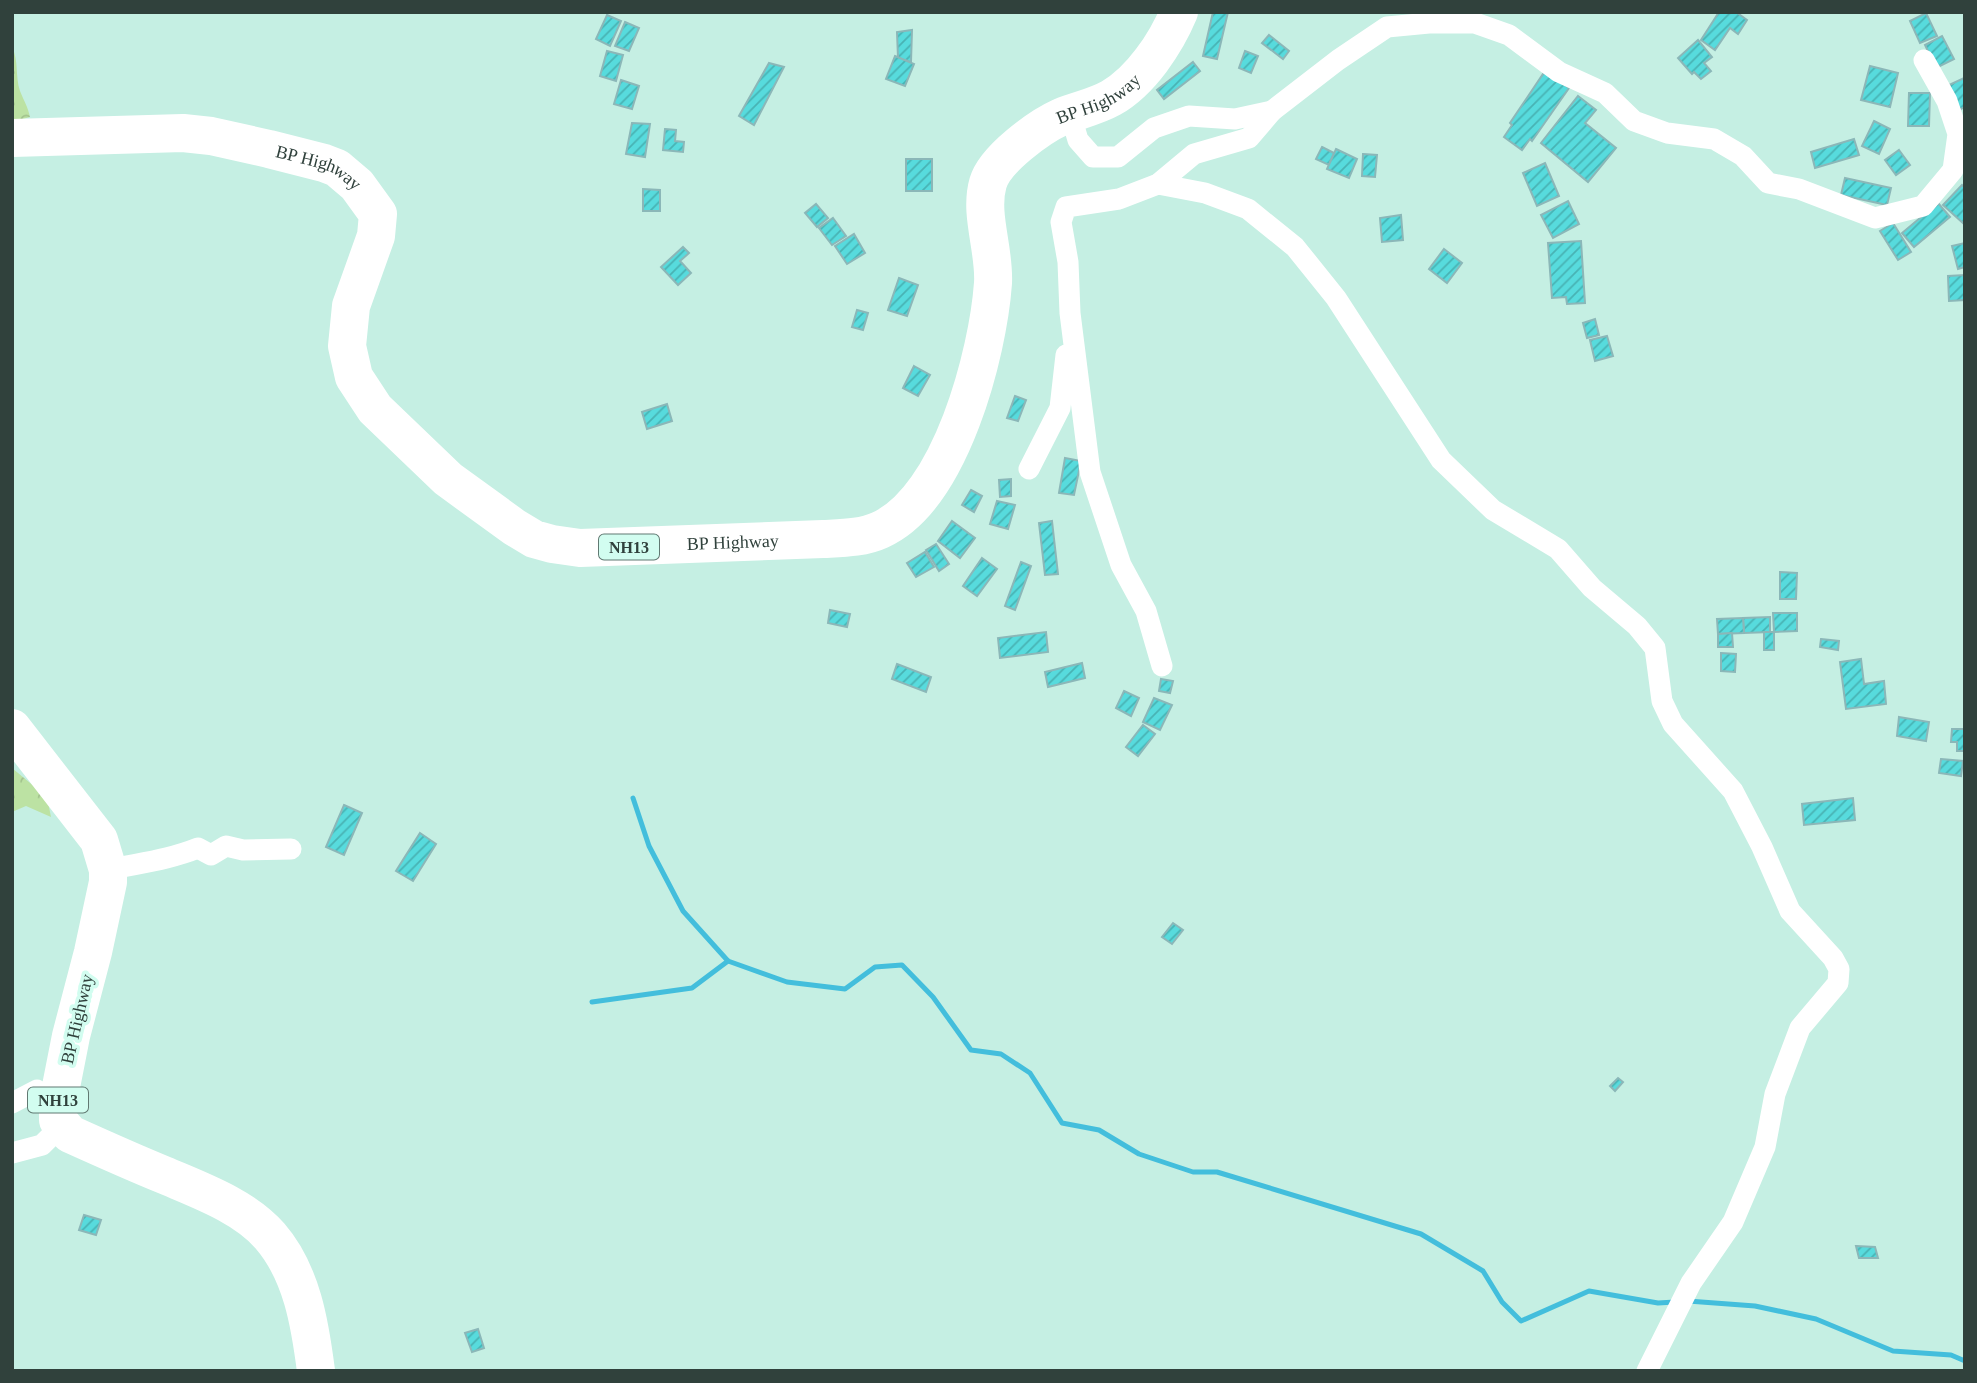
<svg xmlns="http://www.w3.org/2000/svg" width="1977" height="1383" viewBox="0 0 1977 1383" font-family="Georgia,serif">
<defs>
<pattern id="forest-crowns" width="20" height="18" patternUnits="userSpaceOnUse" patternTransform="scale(1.75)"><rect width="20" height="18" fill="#bce2a3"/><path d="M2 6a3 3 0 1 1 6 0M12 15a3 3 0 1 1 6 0" fill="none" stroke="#a2c38d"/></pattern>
<pattern id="building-hatch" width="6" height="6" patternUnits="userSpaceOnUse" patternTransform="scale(1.75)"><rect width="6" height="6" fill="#57dbdd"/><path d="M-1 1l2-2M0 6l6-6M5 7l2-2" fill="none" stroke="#48b3b4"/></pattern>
</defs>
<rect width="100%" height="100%" fill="#c5efe3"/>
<g fill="url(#forest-crowns)">
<path d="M 12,47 C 19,61 15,76 20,91 C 24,101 28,107 30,117 L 12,122 Z"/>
<path d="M 12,768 L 47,797 L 51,817 L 26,806 L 12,812 Z"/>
</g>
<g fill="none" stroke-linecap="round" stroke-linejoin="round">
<g stroke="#43bedc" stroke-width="5">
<path d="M 633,798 L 649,846 L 683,911 L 728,961 L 787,982 L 845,989 L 875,967 L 902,965 L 933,997 L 971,1050 L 1001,1054 L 1030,1073 L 1062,1123 L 1099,1130 L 1139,1154 L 1193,1172 L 1217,1172 L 1421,1234 L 1483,1271 L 1502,1302 L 1521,1321 L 1589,1291 L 1658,1303 L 1675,1302"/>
<path d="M 592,1002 L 692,988 L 728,961"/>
<path d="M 1688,1301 L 1755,1306 L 1816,1319 L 1893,1351 L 1951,1355 L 1965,1361"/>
</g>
</g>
<g fill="url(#building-hatch)" stroke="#8bb7b8" stroke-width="2">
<path d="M 1213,12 L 1228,12 L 1217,59 L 1203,56 Z"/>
<path d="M 1719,12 L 1736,12 L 1747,20 L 1738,34 L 1730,28 L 1715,50 L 1701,40 Z"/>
<path d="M 1926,13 L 1937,36 L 1920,43 L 1910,21 Z"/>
<path d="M 607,15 L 621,21 L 610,46 L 596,39 Z"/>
<path d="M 625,22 L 639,28 L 629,51 L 615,46 Z"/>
<path d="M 912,30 L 911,62 L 898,58 L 897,32 Z"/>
<path d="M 1269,35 L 1289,51 L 1283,59 L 1262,43 Z"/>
<path d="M 1942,36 L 1954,59 L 1936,68 L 1925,45 Z"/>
<path d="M 1698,40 L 1712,57 L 1704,63 L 1711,71 L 1701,79 L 1694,72 L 1692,74 L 1678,58 Z"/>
<path d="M 607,51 L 623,55 L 616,81 L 600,76 Z"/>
<path d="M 1245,51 L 1258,56 L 1251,73 L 1239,68 Z"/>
<path d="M 895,56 L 914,64 L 905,86 L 886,79 Z"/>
<path d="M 1193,62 L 1200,71 L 1164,99 L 1157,90 Z"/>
<path d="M 769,63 L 784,67 L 754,125 L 739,116 Z"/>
<path d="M 1870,66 L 1898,73 L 1890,107 L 1861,100 Z"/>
<path d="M 1545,71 L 1569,88 L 1532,141 L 1530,139 L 1522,150 L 1504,137 L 1512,125 L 1510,123 Z"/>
<path d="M 1964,78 L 1965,107 L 1959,110 L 1947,86 Z"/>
<path d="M 621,80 L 639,86 L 632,109 L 614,104 Z"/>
<path d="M 1909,93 L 1930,93 L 1929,126 L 1908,126 Z"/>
<path d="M 1578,96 L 1596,110 L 1585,123 L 1616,148 L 1588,182 L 1541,143 Z"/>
<path d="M 1874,121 L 1890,129 L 1879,154 L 1862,146 Z"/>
<path d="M 632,123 L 650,124 L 645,157 L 626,154 Z"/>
<path d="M 665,129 L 676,130 L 675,141 L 684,142 L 683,152 L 663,150 Z"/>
<path d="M 1854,139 L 1859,155 L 1815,168 L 1811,152 Z"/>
<path d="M 1322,147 L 1334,153 L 1329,165 L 1316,159 Z"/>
<path d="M 1336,149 L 1357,159 L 1349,178 L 1327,169 Z"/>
<path d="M 1899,150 L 1910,165 L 1896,175 L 1885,160 Z"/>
<path d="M 1363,154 L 1377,155 L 1375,177 L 1362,176 Z"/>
<rect x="906" y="159" width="26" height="32"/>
<path d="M 1545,163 L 1559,196 L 1537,206 L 1523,173 Z"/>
<path d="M 1845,178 L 1891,188 L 1887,205 L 1841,195 Z"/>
<path d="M 1962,185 L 1965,188 L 1965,221 L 1963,223 L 1943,205 Z"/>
<path d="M 643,189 L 660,190 L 660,211 L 643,211 Z"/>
<path d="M 1568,201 L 1579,224 L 1553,238 L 1541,215 Z"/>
<path d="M 1938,203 L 1950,217 L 1914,247 L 1902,233 Z"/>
<path d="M 816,204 L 828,218 L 817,227 L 805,213 Z"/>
<path d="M 1401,215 L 1403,240 L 1382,242 L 1380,218 Z"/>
<path d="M 833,218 L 846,236 L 832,245 L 819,228 Z"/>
<path d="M 1893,223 L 1911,252 L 1898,260 L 1880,231 Z"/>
<path d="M 854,234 L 865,253 L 847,264 L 835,246 Z"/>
<path d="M 1581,241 L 1585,303 L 1567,304 L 1566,297 L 1552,298 L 1548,243 Z"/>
<path d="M 1965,243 L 1965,267 L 1958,269 L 1952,246 Z"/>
<path d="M 683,247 L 689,253 L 680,261 L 691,273 L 678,285 L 661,267 Z"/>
<path d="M 1444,249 L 1462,263 L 1447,283 L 1429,269 Z"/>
<path d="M 1965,275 L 1965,300 L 1949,301 L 1948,276 Z"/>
<path d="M 899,278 L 918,285 L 907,316 L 888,310 Z"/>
<path d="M 857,310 L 868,313 L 863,330 L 852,327 Z"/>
<path d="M 1595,319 L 1599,335 L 1587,338 L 1583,323 Z"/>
<path d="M 1607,336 L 1613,356 L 1595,361 L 1590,340 Z"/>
<path d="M 914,366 L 930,375 L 918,396 L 903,388 Z"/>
<path d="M 1015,396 L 1026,400 L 1018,421 L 1007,418 Z"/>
<path d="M 667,404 L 672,421 L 647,429 L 642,412 Z"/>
<path d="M 1065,458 L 1081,461 L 1074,495 L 1059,493 Z"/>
<path d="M 1011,479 L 1011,496 L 1000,497 L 999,480 Z"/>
<path d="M 971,490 L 982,496 L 974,512 L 962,505 Z"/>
<path d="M 997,501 L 1015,505 L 1008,529 L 990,524 Z"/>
<path d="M 952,521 L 975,538 L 960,558 L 938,541 Z"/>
<path d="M 1052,521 L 1058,574 L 1045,575 L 1039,523 Z"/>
<path d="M 936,544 L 949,564 L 939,571 L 926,550 Z"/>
<path d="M 925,552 L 934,567 L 916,577 L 907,563 Z"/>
<path d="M 982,558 L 997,569 L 977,596 L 963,586 Z"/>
<path d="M 1021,562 L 1031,566 L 1015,610 L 1005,606 Z"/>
<path d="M 1780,572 L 1797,573 L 1796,599 L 1780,599 Z"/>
<path d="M 830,610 L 850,614 L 847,627 L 828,623 Z"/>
<path d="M 1773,613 L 1797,613 L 1797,631 L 1774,632 Z"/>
<path d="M 1770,617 L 1770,632 L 1744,633 L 1743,618 Z"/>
<path d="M 1743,618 L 1744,633 L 1718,634 L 1717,619 Z"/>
<path d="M 1046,632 L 1048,652 L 1000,658 L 998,638 Z"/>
<rect x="1764" y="632" width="10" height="18"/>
<path d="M 1732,633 L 1733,647 L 1718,647 L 1718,634 Z"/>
<path d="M 1821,639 L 1839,641 L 1838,650 L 1820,647 Z"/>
<path d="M 1721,653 L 1736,654 L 1735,672 L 1721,671 Z"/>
<path d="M 1861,659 L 1864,684 L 1884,681 L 1886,704 L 1846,709 L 1840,662 Z"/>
<path d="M 1082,663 L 1085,678 L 1048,687 L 1045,672 Z"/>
<path d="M 897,664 L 931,677 L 926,692 L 892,679 Z"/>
<path d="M 1161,679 L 1173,681 L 1170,693 L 1159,691 Z"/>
<path d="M 1124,691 L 1139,698 L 1131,716 L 1116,708 Z"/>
<path d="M 1154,698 L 1172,705 L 1160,730 L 1143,722 Z"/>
<path d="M 1899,717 L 1929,722 L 1926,741 L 1897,736 Z"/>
<path d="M 1143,725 L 1155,734 L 1138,756 L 1126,747 Z"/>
<path d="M 1952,729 L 1965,729 L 1965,751 L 1957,751 L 1957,742 L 1951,742 Z"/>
<path d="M 1941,759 L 1963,761 L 1961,776 L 1939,773 Z"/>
<path d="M 1853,798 L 1855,820 L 1804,825 L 1802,804 Z"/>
<path d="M 344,805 L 362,813 L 344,855 L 326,847 Z"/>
<path d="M 420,833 L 436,844 L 413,881 L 396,871 Z"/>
<path d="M 1173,923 L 1183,930 L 1172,944 L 1162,937 Z"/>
<path d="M 1618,1078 L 1623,1082 L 1615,1091 L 1610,1086 Z"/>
<path d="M 84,1215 L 101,1220 L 96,1235 L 79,1230 Z"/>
<path d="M 1856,1246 L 1875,1247 L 1878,1258 L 1859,1258 Z"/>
<path d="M 478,1329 L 484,1348 L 472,1352 L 465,1333 Z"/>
</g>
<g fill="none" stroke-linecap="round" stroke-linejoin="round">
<g stroke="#fff" stroke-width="21">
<path d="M 1070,113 L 1078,140 L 1093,157 L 1118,157 L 1154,128 L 1189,116 L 1235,119 L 1272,111 L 1338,60 L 1387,27 L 1429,23 L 1475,23 L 1509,35 L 1559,72 L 1605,93 L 1634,121 L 1667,133 L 1714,139 L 1743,156 L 1768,183 L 1799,189 L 1875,218 L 1923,206 L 1953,170 L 1958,134 L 1947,101 L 1924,60"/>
<path d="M 1158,184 L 1205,193 L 1248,209 L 1295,247 L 1336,298 L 1441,460 L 1493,510 L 1558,549 L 1592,588 L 1637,626 L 1655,648 L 1662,701 L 1673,724 L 1733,791 L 1762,847 L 1790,911 L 1833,958 L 1839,969 L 1838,983 L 1800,1028 L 1775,1094 L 1765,1147 L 1733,1222 L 1691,1283 L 1647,1371"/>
<path d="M 1029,469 L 1060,408 L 1066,355"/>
<path d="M 1162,666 L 1146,611 L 1121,565 L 1090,472 L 1070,313 L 1068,262 L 1061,222 L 1066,207 L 1119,199 L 1158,184 L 1194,154 L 1249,138 L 1272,111"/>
<path d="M 108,870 C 139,863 168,860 198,848 L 211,855 L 226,846 L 243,850 L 291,849"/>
<path d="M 12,1103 L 37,1090 L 58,1102"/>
<path d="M 12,1153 L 42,1145 L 61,1126"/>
</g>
<g stroke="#fff" stroke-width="38">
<path id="s1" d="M 12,138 L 183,133 L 211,136 L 269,149 L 324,163 L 337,168 L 357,185 L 378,214 L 376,236 L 351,306 L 347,346 L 354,377 L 375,409 L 448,479 L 514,527 L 534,539 L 552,544 L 580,548 L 823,539 C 842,538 863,538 880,530 C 951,498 988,353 993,283 C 995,250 979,214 988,183 C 995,159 1039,127 1061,117 C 1078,110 1095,107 1111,98 C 1141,81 1166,43 1179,12"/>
<path d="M 12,728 L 99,840 L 108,870 L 108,882 L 93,952 L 71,1036 L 58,1102 L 58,1120 L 70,1134 C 101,1148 132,1162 164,1175 C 199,1190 244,1206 270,1236 C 302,1273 310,1324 316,1371"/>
</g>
</g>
<g text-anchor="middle" stroke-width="7" stroke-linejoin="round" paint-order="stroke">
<g fill="#d2fdf0" stroke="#617972" stroke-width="2">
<rect x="599" y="534.5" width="60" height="25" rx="5"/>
<rect x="28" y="1087.5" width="60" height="25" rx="5"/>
</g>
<g font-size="16" font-weight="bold" fill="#30413c">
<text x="629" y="553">NH13</text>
<text x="58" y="1106">NH13</text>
</g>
<g font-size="18" fill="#30413c" stroke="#d2fdf0">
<text dy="6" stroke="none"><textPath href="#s1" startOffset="1676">BP Highway</textPath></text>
<text dy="6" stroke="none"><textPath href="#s1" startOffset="312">BP Highway</textPath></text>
<text dy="6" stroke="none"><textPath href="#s1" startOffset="1004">BP Highway</textPath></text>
<text transform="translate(77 1019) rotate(-77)" y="6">BP Highway</text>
</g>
</g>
<rect width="1977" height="1383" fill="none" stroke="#30413c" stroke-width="28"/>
</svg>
